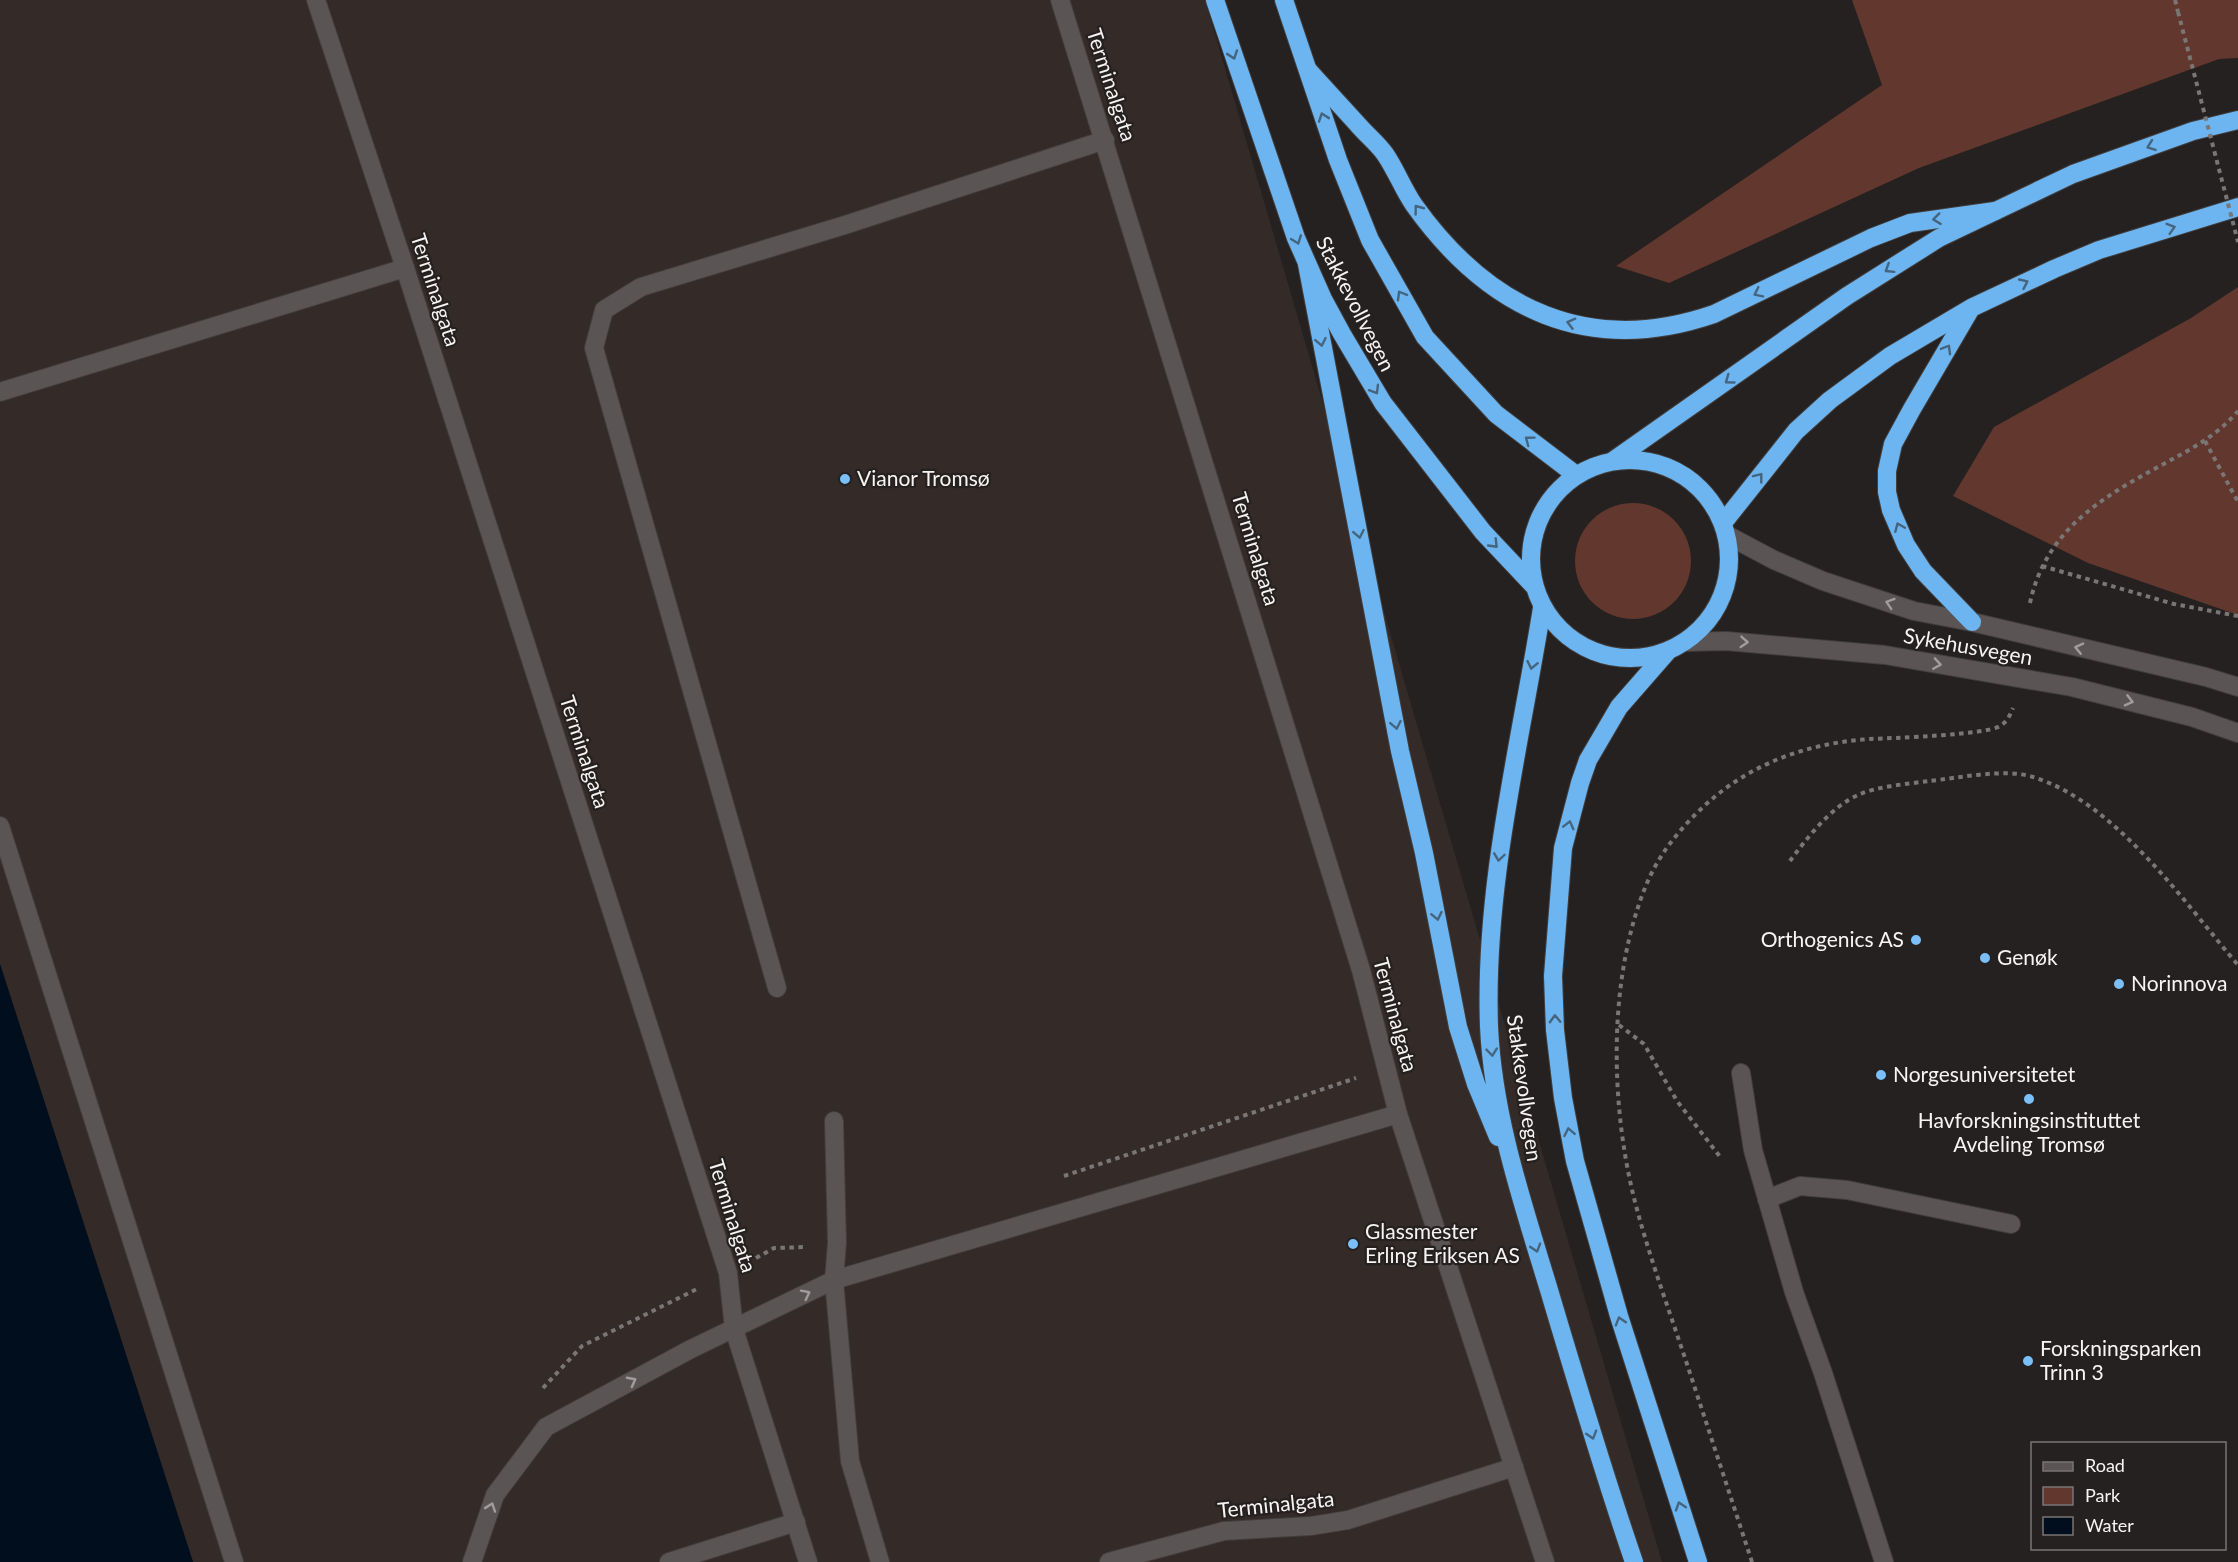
<svg xmlns="http://www.w3.org/2000/svg" width="2238" height="1562" viewBox="0 0 2238 1562" font-family="Lato,sans-serif">
<rect width="100%" height="100%" fill="#252120"/>
<path fill="#342a27" d="M 0,0 L 1205,0 L 1662,1562 L 193,1562 L 0,964 Z"/>
<g fill="#61372e">
<path d="M 1852,0 L 2238,0 L 2238,58 L 2219,59 L 1919,168 L 1669,283 L 1616,266 L 1882,85 Z"/>
<path d="M 2238,287 L 2238,615 L 2088,563 L 1953,496 L 1994,427 L 2191,318 Z"/>
<circle cx="1633" cy="561" r="58"/>
</g>
<path fill="#000e1d" d="M 0,964 L 193,1562 L 0,1562 Z"/>
<g fill="none" stroke-linecap="round" stroke-linejoin="round">
<g stroke="#413e3d" stroke-width="20">
<g id="minor">
<path d="M 316,0 L 405,268 L 728,1273 L 734,1329 L 808,1562"/>
<path d="M 1060,0 L 1361,970 L 1398,1114 L 1545,1562"/>
<path d="M 0,392 L 405,268"/>
<path d="M 1727,535 L 1774,560 L 1823,581 L 1914,611 L 1972,622 L 2206,677 L 2238,687"/>
<path d="M 1685,642 L 1726,641 L 1885,655 L 2072,687 L 2192,717 L 2238,733"/>
<path d="M 0,826 L 234,1562"/>
<path d="M 777,988 L 594,348 L 604,310 L 641,287 L 845,225 L 1105,140"/>
<path d="M 1741,1073 L 1753,1150 L 1794,1292 L 1823,1373 L 1884,1562"/>
<path d="M 834,1121 L 837,1243 L 834,1280 L 850,1461 L 880,1562"/>
<path d="M 1767,1199 L 1800,1186 L 1847,1190 L 2011,1224"/>
<path d="M 472,1562 L 495,1495 L 546,1427 L 691,1349 L 834,1280 L 1398,1114"/>
<path d="M 669,1562 L 796,1522"/>
<path d="M 1109,1562 L 1224,1531 L 1311,1526 L 1348,1520 L 1514,1467"/>
</g>
</g>
<g stroke="#413e3d" stroke-width="20">
<g id="highway">
<path d="M 1215,0 L 1296,238 L 1323,299 L 1342,334 L 1383,403 L 1483,532 L 1533,585"/>
<path d="M 1284,0 L 1338,160 L 1370,240 L 1425,337 L 1496,414 L 1576,475"/>
<path d="M 1308,70 C 1325,89 1343,108 1360,127 C 1368,136 1378,144 1385,154 C 1396,170 1403,189 1414,205 C 1489,310 1589,357 1714,314 L 1871,238 L 1910,223 L 1995,211"/>
<path d="M 1307,264 L 1400,751 L 1424,853 L 1458,1027 L 1476,1084 L 1498,1137"/>
<path d="M 1970,310 L 1912,409 L 1893,444 L 1887,471 L 1887,492 L 1891,510 L 1906,545 L 1923,571 L 1972,622"/>
<circle cx="1630" cy="559" r="99"/>
<path d="M 1614,460 L 1847,296 L 1939,238 L 2073,174 L 2193,131 L 2238,120"/>
<path d="M 1723,523 L 1796,431 L 1830,400 L 1890,356 L 1971,308 L 2054,269 L 2099,250 L 2238,207"/>
<path d="M 1542,608 C 1520,746 1484,885 1489,1026 C 1493,1117 1523,1204 1549,1290 C 1576,1381 1603,1472 1634,1562"/>
<path d="M 1667,652 L 1619,707 L 1588,760 L 1580,783 L 1563,848 L 1553,976 L 1555,1030 L 1563,1098 L 1575,1161 L 1619,1316 L 1698,1562"/>
</g>
</g>
<g stroke="#7a7675" stroke-width="4" stroke-dasharray="4.5 4.5" stroke-linecap="butt">
<path d="M 2175,0 L 2178,12"/>
<path d="M 2205,441 L 2238,502"/>
<path d="M 2042,566 L 2174,604 L 2238,616"/>
<path d="M 2030,603 C 2045,532 2100,498 2160,466 C 2189,450 2216,437 2238,411"/>
<path d="M 1790,861 C 1806,839 1832,806 1858,795 C 1878,786 1907,784 1929,781 C 1958,778 2006,768 2033,777 C 2115,802 2184,902 2238,965"/>
<path d="M 1619,1025 L 1644,1044 L 1677,1101 L 1721,1158"/>
<path d="M 1064,1176 L 1356,1078"/>
<path d="M 756,1258 L 774,1248 L 806,1247"/>
<path d="M 543,1388 L 582,1346 L 697,1289"/>
<path d="M 1752,1562 C 1730,1495 1708,1428 1686,1361 C 1668,1307 1648,1253 1634,1198 C 1610,1101 1608,976 1647,883 C 1659,855 1678,831 1700,810 C 1746,765 1806,743 1870,739 C 1892,738 1986,735 2000,726 C 2007,722 2010,715 2013,708"/>
</g>
<use href="#minor" stroke="#5a5554" stroke-width="18"/>
<use href="#highway" stroke="#6db5f0" stroke-width="18"/>
<path stroke="#7a7675" stroke-width="4" stroke-dasharray="4.5 4.5" stroke-linecap="butt" d="M 2178,12 L 2238,242"/>
</g>
<defs><path id="oneway-chevron" d="M-2-3.5L2.5 0L-2 3.5" fill="none" stroke-width="1.6" stroke-linecap="round" stroke-linejoin="round" transform="scale(1.5)"/></defs>
<g stroke="#45647e">
<use href="#oneway-chevron" transform="translate(1233 55) rotate(71)"/>
<use href="#oneway-chevron" transform="translate(1323 117) rotate(-109)"/>
<use href="#oneway-chevron" transform="translate(2151 146) rotate(160)"/>
<use href="#oneway-chevron" transform="translate(1418 209) rotate(-127)"/>
<use href="#oneway-chevron" transform="translate(1937 219) rotate(173)"/>
<use href="#oneway-chevron" transform="translate(2171 228) rotate(-17)"/>
<use href="#oneway-chevron" transform="translate(1297 240) rotate(69)"/>
<use href="#oneway-chevron" transform="translate(1889 269) rotate(148)"/>
<use href="#oneway-chevron" transform="translate(2024 283) rotate(-25)"/>
<use href="#oneway-chevron" transform="translate(1758 293) rotate(154)"/>
<use href="#oneway-chevron" transform="translate(1401 295) rotate(-120)"/>
<use href="#oneway-chevron" transform="translate(1571 323) rotate(-165)"/>
<use href="#oneway-chevron" transform="translate(1321 342) rotate(79)"/>
<use href="#oneway-chevron" transform="translate(1947 349) rotate(-60)"/>
<use href="#oneway-chevron" transform="translate(1729 380) rotate(144)"/>
<use href="#oneway-chevron" transform="translate(1375 390) rotate(59)"/>
<use href="#oneway-chevron" transform="translate(1529 440) rotate(-143)"/>
<use href="#oneway-chevron" transform="translate(1759 477) rotate(-52)"/>
<use href="#oneway-chevron" transform="translate(1899 527) rotate(-113)"/>
<use href="#oneway-chevron" transform="translate(1359 534) rotate(79)"/>
<use href="#oneway-chevron" transform="translate(1494 544) rotate(46)"/>
<use href="#oneway-chevron" transform="translate(1532 665) rotate(102)"/>
<use href="#oneway-chevron" transform="translate(1396 725) rotate(79)"/>
<use href="#oneway-chevron" transform="translate(1569 825) rotate(-76)"/>
<use href="#oneway-chevron" transform="translate(1499 857) rotate(98)"/>
<use href="#oneway-chevron" transform="translate(1437 916) rotate(78)"/>
<use href="#oneway-chevron" transform="translate(1555 1019) rotate(-92)"/>
<use href="#oneway-chevron" transform="translate(1492 1052) rotate(84)"/>
<use href="#oneway-chevron" transform="translate(1569 1132) rotate(-101)"/>
<use href="#oneway-chevron" transform="translate(1536 1248) rotate(73)"/>
<use href="#oneway-chevron" transform="translate(1620 1321) rotate(-107)"/>
<use href="#oneway-chevron" transform="translate(1592 1435) rotate(73)"/>
<use href="#oneway-chevron" transform="translate(1680 1506) rotate(-108)"/>
</g>
<g stroke="#a19d9c">
<use href="#oneway-chevron" transform="translate(1890 603) rotate(-162)"/>
<use href="#oneway-chevron" transform="translate(1744 642) rotate(4)"/>
<use href="#oneway-chevron" transform="translate(2079 648) rotate(-167)"/>
<use href="#oneway-chevron" transform="translate(1937 664) rotate(9)"/>
<use href="#oneway-chevron" transform="translate(2129 701) rotate(14)"/>
<use href="#oneway-chevron" transform="translate(806 1294) rotate(-27)"/>
<use href="#oneway-chevron" transform="translate(632 1381) rotate(-28)"/>
<use href="#oneway-chevron" transform="translate(491 1507) rotate(-71)"/>
</g>
<g fill="#7abff8" stroke="#252120" stroke-width="2">
<circle cx="845" cy="479" r="6"/>
<circle cx="1916" cy="940" r="6"/>
<circle cx="1985" cy="958" r="6"/>
<circle cx="2119" cy="984" r="6"/>
<circle cx="1881" cy="1075" r="6"/>
<circle cx="2029" cy="1099" r="6"/>
<circle cx="1353" cy="1244" r="6"/>
<circle cx="2028" cy="1361" r="6"/>
</g>
<g text-anchor="middle" stroke-width="4.5" stroke-linejoin="round" paint-order="stroke">
<g font-size="21" fill="#f7f4f3" stroke="#252120">
<text transform="translate(1111 85) rotate(72)" y="7">Terminalgata</text>
<text transform="translate(435 290) rotate(72)" y="7">Terminalgata</text>
<text transform="translate(1355 304) rotate(63)" y="7">Stakkevollvegen</text>
<text transform="translate(1255 549) rotate(73)" y="7">Terminalgata</text>
<text transform="translate(1968 647) rotate(10)" y="7">Sykehusvegen</text>
<text transform="translate(584 752) rotate(72)" y="7">Terminalgata</text>
<text transform="translate(1395 1015) rotate(75)" y="7">Terminalgata</text>
<text transform="translate(1524 1088) rotate(82)" y="7">Stakkevollvegen</text>
<text transform="translate(732 1216) rotate(73)" y="7">Terminalgata</text>
<text transform="translate(1276 1505) rotate(-6)" y="7">Terminalgata</text>
</g>
<g font-size="21" fill="#f7f4f3" stroke="#252120" text-anchor="start">
<text x="857" y="486">Vianor Tromsø</text>
<text x="1904" y="947" text-anchor="end">Orthogenics AS</text>
<text x="1997" y="965">Genøk</text>
<text x="2131" y="991">Norinnova</text>
<text x="1893" y="1082">Norgesuniversitetet</text>
<text x="2029" y="1128" text-anchor="middle">Havforskningsinstituttet<tspan x="2029" dy="24">Avdeling Tromsø</tspan></text>
<text x="1365" y="1239">Glassmester<tspan x="1365" dy="24">Erling Eriksen AS</tspan></text>
<text x="2040" y="1356">Forskningsparken<tspan x="2040" dy="24">Trinn 3</tspan></text>
</g>
</g>
<rect x="2031" y="1442" width="195" height="108" fill="#252120" stroke="#797574" stroke-width="1.5"/>
<rect x="2043" y="1462" width="30" height="9" fill="#5a5554" stroke="#797574" stroke-width="1.5"/>
<text x="2085" y="1472" font-size="18" fill="#f7f4f3">Road</text>
<rect x="2043" y="1487" width="30" height="18" fill="#61372e" stroke="#797574" stroke-width="1.5"/>
<text x="2085" y="1502" font-size="18" fill="#f7f4f3">Park</text>
<rect x="2043" y="1517" width="30" height="18" fill="#000e1d" stroke="#797574" stroke-width="1.5"/>
<text x="2085" y="1532" font-size="18" fill="#f7f4f3">Water</text>
</svg>
